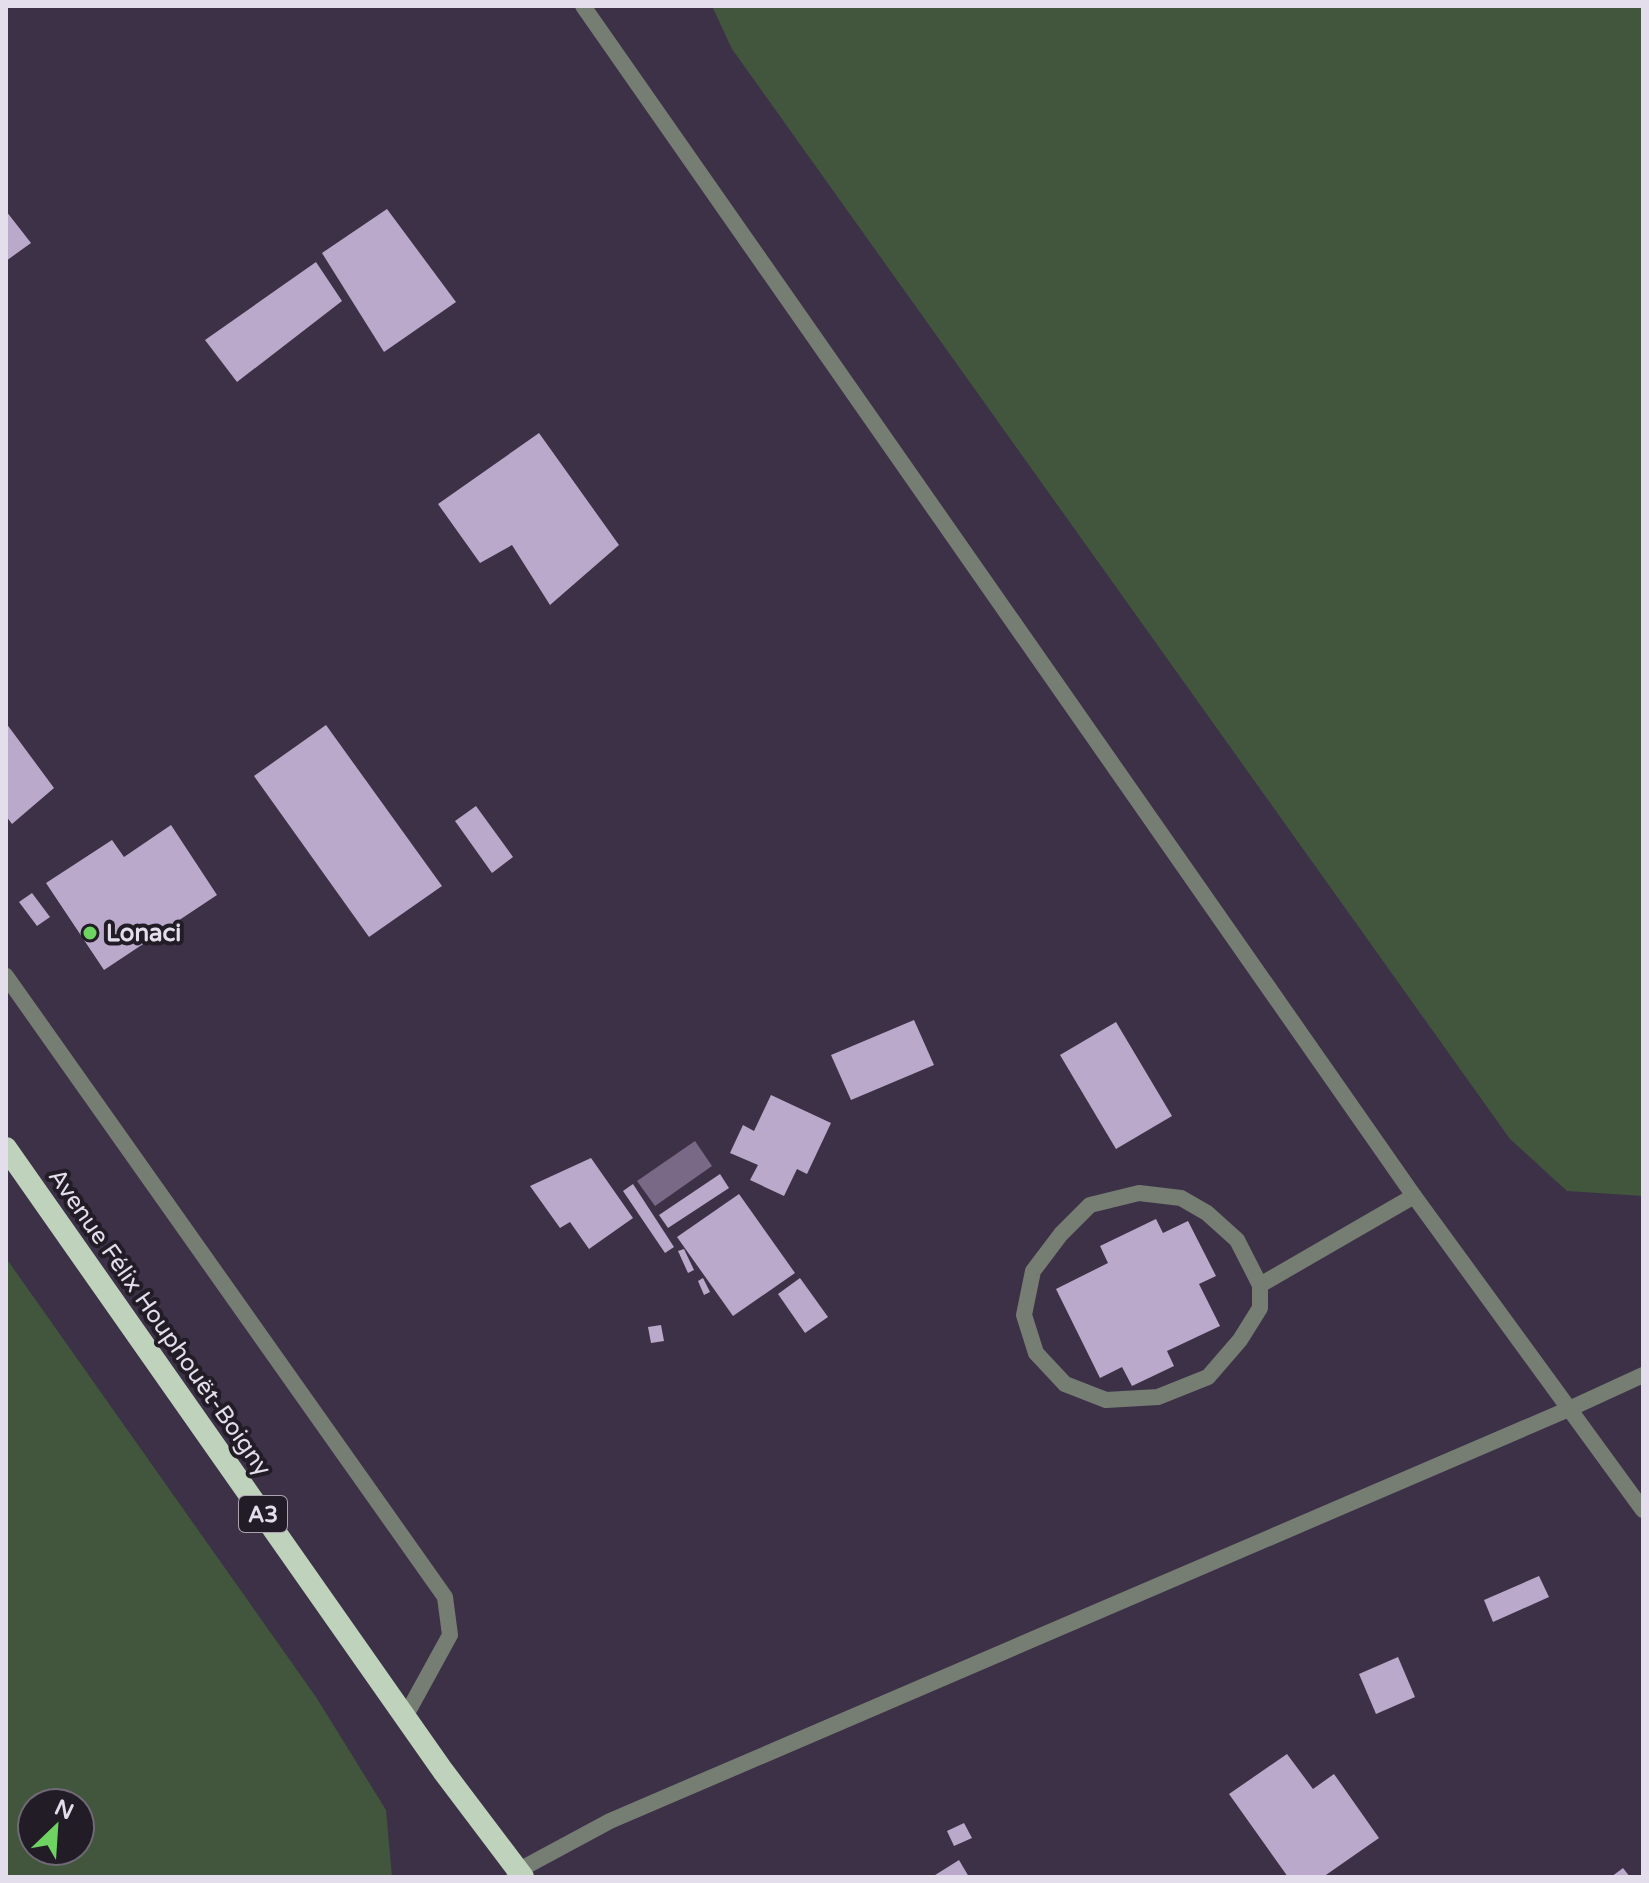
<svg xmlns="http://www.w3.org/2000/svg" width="1649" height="1883" viewBox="0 0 1649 1883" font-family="'Varela Round',sans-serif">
<rect width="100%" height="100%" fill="#3d3147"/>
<g fill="#41563d" fill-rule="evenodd">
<path d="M 712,6 L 1643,6 L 1643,1196 L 1567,1191 L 1510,1139 L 732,49 Z"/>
<path d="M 6,1258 L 316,1697 L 386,1810 L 392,1877 L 6,1877 ZM 32,1803 L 80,1803 L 80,1851 L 32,1851 Z"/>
</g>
<path fill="#796987" d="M 695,1141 L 712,1166 L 655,1206 L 637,1181 Z"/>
<g fill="#baa9ca">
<path d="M 387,209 L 456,302 L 384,352 L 322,253 Z"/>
<path d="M 6,211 L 31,243 L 6,261 Z"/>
<path d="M 316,262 L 342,301 L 237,382 L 205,340 Z"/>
<path d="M 539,433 L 619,545 L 550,605 L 512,545 L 480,563 L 438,504 Z"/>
<path d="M 6,723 L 54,788 L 12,824 L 6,816 Z"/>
<path d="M 326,725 L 442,886 L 369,937 L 254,776 Z"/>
<path d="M 476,806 L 513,857 L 492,873 L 455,821 Z"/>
<path d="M 171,825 L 217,895 L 104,970 L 46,883 L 112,840 L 124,857 Z"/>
<path d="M 32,893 L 50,917 L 37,926 L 19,902 Z"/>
<path d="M 914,1020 L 934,1065 L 851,1100 L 831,1055 Z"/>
<path d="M 1116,1022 L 1172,1116 L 1116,1149 L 1060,1055 Z"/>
<path d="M 771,1095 L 831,1123 L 807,1174 L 797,1169 L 784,1196 L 750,1180 L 758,1165 L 730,1153 L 743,1125 L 754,1131 Z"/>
<path d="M 591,1158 L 633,1218 L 589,1249 L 570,1222 L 560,1228 L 530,1186 Z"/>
<path d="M 720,1174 L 729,1188 L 668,1228 L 659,1215 Z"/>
<path d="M 633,1184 L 674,1247 L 665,1253 L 623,1191 Z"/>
<path d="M 739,1194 L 795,1273 L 733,1316 L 677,1237 Z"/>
<path d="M 1156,1219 L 1163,1233 L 1188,1221 L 1216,1276 L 1199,1284 L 1220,1326 L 1167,1351 L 1174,1366 L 1132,1386 L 1122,1367 L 1100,1378 L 1056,1289 L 1108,1263 L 1100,1246 Z"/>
<path d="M 684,1249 L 694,1270 L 688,1273 L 678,1251 Z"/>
<path d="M 703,1278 L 710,1292 L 704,1295 L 698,1281 Z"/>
<path d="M 800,1278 L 828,1317 L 805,1333 L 778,1294 Z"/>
<path d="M 661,1325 L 664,1341 L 651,1343 L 648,1327 Z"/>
<path d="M 1539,1576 L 1549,1597 L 1493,1622 L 1484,1600 Z"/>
<path d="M 1398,1657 L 1415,1697 L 1376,1714 L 1359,1674 Z"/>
<path d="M 1287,1754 L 1313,1789 L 1334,1774 L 1379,1838 L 1323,1877 L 1288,1877 L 1229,1794 Z"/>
<path d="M 964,1823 L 972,1838 L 954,1846 L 947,1831 Z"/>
<path d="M 959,1860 L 969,1877 L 932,1877 Z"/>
<path d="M 1623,1868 L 1630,1877 L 1611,1877 Z"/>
</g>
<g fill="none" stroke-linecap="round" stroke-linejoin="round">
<g stroke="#767e74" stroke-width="16">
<path d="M 1139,1193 L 1181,1198 L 1207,1213 L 1237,1240 L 1260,1285 L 1260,1308 L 1240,1340 L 1208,1377 L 1158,1397 L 1106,1400 L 1065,1384 L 1036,1353 L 1024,1315 L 1033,1271 L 1061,1234 L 1090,1205 Z"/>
<path d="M 1260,1285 L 1414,1196"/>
</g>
<g stroke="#767e74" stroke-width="16">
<path d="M 583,6 L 1414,1196 L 1643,1510"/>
<path d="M 6,976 L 445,1597 L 450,1635 L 405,1717"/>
<path d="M 514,1877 L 519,1870 L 610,1821 L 1569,1409 L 1643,1375"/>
</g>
<path stroke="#bfd3bc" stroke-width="22" d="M 6,1148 L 443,1771 L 523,1877"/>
</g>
<circle fill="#6ed361" stroke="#211c26" stroke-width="3" cx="90" cy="933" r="8"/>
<g text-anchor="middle" stroke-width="8" stroke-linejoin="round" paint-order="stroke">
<rect fill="#211c26" stroke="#aaa3b0" stroke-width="2" x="239" y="1496" width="48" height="36" rx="6"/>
<g font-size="22" font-weight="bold" fill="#e4ddeb">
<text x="263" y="1522">A3</text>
</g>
<g font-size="24" font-weight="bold" fill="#e4ddeb" stroke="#211c26" text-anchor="start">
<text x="106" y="941">Lonaci</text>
</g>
<g font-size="24" fill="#e4ddeb" stroke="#211c26">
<text transform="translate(160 1322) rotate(55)" y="8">Avenue Félix Houphouët-Boigny</text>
</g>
</g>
<rect width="1649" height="1883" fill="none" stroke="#e4ddeb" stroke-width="16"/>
<g transform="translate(56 1827) rotate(25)"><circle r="38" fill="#211c26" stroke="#6f6975" stroke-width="2"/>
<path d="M0-6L14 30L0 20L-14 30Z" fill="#6ed361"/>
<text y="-12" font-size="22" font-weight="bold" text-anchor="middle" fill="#e4ddeb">N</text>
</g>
</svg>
